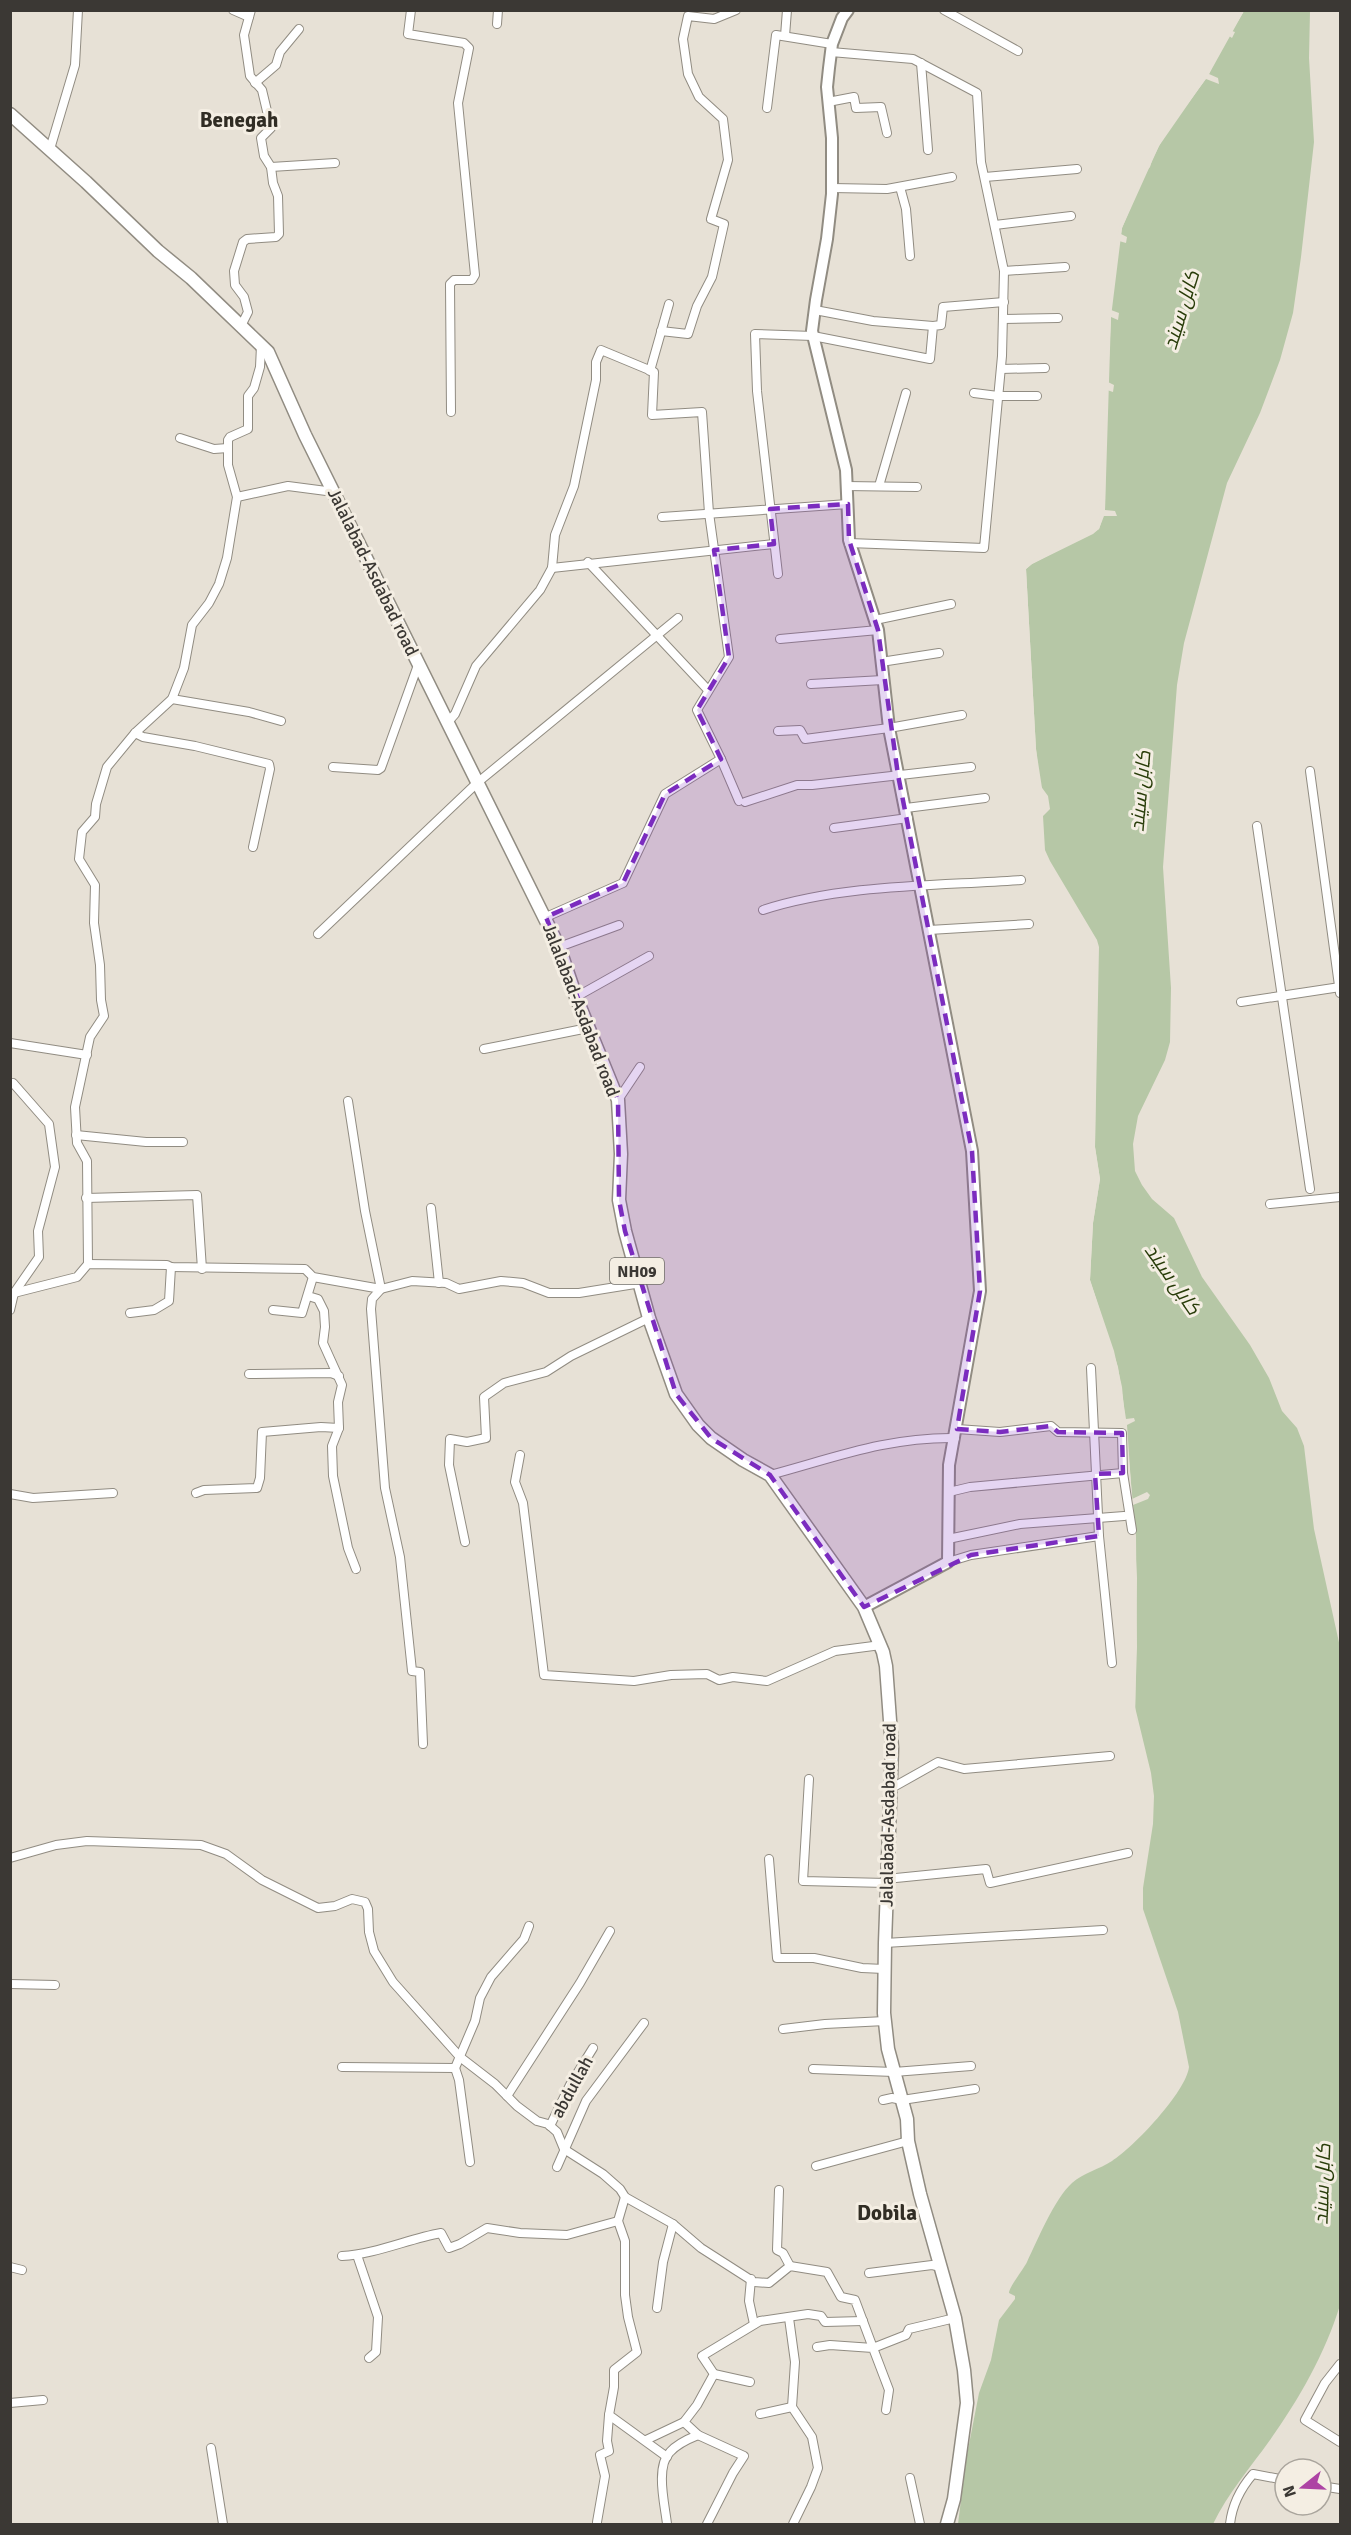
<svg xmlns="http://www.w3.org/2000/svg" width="1351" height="2535" viewBox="0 0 1351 2535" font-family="Signika,Cairo,sans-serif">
<rect width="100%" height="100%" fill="#e7e1d6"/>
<path fill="#b6c7a6" d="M 1244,11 L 1310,11 L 1309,58 L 1314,142 L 1301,257 L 1293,313 L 1280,360 L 1260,413 L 1227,483 L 1184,643 L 1177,685 L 1163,867 L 1171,988 L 1170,1042 L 1165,1060 L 1138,1116 L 1133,1144 L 1135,1171 L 1142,1185 L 1152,1199 L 1174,1218 L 1202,1277 L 1250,1345 L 1269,1378 L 1282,1411 L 1297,1428 L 1304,1446 L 1314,1529 L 1340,1647 L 1340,2305 C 1325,2354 1299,2399 1270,2440 C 1250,2468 1228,2493 1213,2524 L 958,2524 L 966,2460 L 979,2393 L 991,2360 L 999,2320 L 1015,2299 L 1015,2296 L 1009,2293 C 1009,2287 1023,2270 1027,2262 C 1037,2241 1055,2198 1072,2183 C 1083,2173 1100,2169 1112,2161 C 1134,2147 1186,2092 1189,2067 L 1178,2012 L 1143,1909 L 1143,1888 L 1153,1824 L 1154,1796 L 1151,1773 L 1135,1707 L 1137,1647 L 1136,1536 L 1122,1387 L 1114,1351 L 1090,1280 L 1093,1223 L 1100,1179 L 1095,1147 L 1097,940 L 1050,861 L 1045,850 L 1043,816 L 1050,809 L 1048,796 L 1040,785 L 1036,749 L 1026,569 L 1032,564 L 1099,529 L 1105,510 L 1111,317 L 1122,228 L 1159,146 L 1209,74 Z"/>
<g fill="#e7e1d6">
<path d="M 1241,10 L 1244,11 L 1232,31 L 1235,32 L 1232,38 L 1229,36 L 1222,46 L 1209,74 L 1218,78 L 1219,84 L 1206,79 L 1164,136 L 1152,160 L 1150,167 L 1146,171 L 1122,228 L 1121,234 L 1127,237 L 1126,243 L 1119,241 L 1111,310 L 1119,313 L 1118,320 L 1111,317 L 1108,382 L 1114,385 L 1113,392 L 1107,390 L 1106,405 L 1105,510 L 1115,511 L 1117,516 L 1104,516 L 1099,529 L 1093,534 L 1032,564 L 1026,569 L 1036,749 L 1042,788 L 1040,789 L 1037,786 L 1033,741 L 1023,569 L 1030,561 L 1091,531 L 1099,521 L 1108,317 L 1119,227 L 1156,145 L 1203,78 Z"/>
<path d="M 1094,939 L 1097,940 L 1099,947 L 1095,1147 L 1100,1179 L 1093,1223 L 1090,1280 L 1118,1367 L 1126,1419 L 1134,1418 L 1135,1421 L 1127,1425 L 1132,1499 L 1147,1492 L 1150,1495 L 1148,1499 L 1133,1505 L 1137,1578 L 1135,1727 L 1131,1698 L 1135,1639 L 1134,1539 L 1123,1416 L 1116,1368 L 1086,1277 L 1097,1179 L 1092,1147 L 1096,947 Z"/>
</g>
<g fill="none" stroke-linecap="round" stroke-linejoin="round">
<g stroke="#918c82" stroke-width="10">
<g id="minor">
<path d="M 233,10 L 249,17"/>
<path d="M 411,10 L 408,34 L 464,43 L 469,48 L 458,103 L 475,275 L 472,280 L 454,280 L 450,284 L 451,412"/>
<path d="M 944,10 L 1018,51"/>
<path d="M 497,24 L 498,10"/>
<path d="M 785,36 L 787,10"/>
<path d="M 831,52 L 913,59 L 977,93 L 981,162 L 1004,271 L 1002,356 L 984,548 L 849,543"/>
<path d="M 921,63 L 928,150"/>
<path d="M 255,83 L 276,65 L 280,52 L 299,29"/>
<path d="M 828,102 L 854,97 L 856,108 L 881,107 L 887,133"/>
<path d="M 767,108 L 776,35 L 832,44"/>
<path d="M 50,149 L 75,65 L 78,10"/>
<path d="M 271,167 L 335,163"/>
<path d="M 985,177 L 1077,169"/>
<path d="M 900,187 L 906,209 L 910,256"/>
<path d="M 832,188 L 887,189 L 952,177"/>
<path d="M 995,225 L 1071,216"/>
<path d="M 1004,271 L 1065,267"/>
<path d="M 815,310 L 873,321 L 933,326"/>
<path d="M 1003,319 L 1058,318"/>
<path d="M 241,326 L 248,312 L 244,297 L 235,285 L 234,271 L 243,242 L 247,239 L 276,237 L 279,234 L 278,196 L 273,183 L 271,167 L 264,156 L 261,138 L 271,128 L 262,90 L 250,76 L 244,35 L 251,10"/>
<path d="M 661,331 L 688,334 L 697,306 L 712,277 L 724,224 L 711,219 L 728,160 L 723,119 L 699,97 L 688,74 L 683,39 L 688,16 L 714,19 L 736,10"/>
<path d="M 1001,369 L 1045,368"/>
<path d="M 650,371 L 669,304"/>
<path d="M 974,393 L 998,396 L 1037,396"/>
<path d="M 180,438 L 214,449 L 228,448"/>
<path d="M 846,486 L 917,487"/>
<path d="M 879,486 L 906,393"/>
<path d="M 237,497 L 288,486 L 334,492"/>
<path d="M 662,517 L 848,504"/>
<path d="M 588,562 L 708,690"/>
<path d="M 552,568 L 774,544"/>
<path d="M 778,574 L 757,391 L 755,334 L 813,336 L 930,359 L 933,326 L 941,325 L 943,307 L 1004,302"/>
<path d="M 875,620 L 951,604"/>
<path d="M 780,639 L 878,630"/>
<path d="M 881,662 L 939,653"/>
<path d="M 811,684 L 883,680"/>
<path d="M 172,699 L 249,712 L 281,721"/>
<path d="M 448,722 L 455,714 L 476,666 L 540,590 L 552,568 L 555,535 L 574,486 L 596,380 L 596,362 L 601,350 L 654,372 L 652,415 L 702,412 L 709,513 L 729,657 L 697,710 L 721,759 L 665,794 L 623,883 L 546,917"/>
<path d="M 778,731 L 800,730 L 805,739 L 889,728 L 962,715"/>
<path d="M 135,733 L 143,737 L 195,746 L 269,764 L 270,769 L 253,847"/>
<path d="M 721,759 L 739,801"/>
<path d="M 333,767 L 378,770 L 381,768 L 418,665"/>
<path d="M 1310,771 L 1340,993"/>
<path d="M 745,802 L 797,785 L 812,785 L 971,767"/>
<path d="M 906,808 L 985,798"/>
<path d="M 1257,826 L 1310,1189"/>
<path d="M 834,828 L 908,818"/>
<path d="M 763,910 C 843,884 937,886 1021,880"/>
<path d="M 929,930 L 1029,924"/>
<path d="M 318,934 L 477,783 L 678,618"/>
<path d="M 559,947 L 619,925"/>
<path d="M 576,997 L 649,956"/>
<path d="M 1241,1002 L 1340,987"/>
<path d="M 10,1043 L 87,1055"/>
<path d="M 484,1049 L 588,1028"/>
<path d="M 618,1100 L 640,1067"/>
<path d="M 348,1101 L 365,1211 L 381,1289 L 372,1299 L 371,1309 L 385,1488 L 400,1557 L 412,1671 L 420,1672 L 423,1744"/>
<path d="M 76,1135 L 146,1142 L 183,1142"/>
<path d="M 86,1198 L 197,1195 L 202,1269"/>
<path d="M 1270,1204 L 1340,1197"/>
<path d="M 431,1208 L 439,1283"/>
<path d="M 88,1264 L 87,1161 L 77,1143 L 75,1107 L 90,1037 L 104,1016 L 101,1000 L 100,965 L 94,923 L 95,885 L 79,859 L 82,832 L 95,817 L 96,804 L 107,767 L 135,733 L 172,699 L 184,668 L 192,625 L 209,603 L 219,584 L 227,558 L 237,497 L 228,465 L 228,440 L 230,437 L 248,429 L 248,396 L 254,388 L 260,367 L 261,346"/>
<path d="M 14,1293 L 77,1277 L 88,1264 L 167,1265 L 171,1267 L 305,1269 L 313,1277 L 381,1289 L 412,1281 L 446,1283 L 459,1289 L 501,1281 L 523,1283 L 549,1293 L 579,1293 L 641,1283"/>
<path d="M 308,1296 L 318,1299 L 324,1311 L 325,1327 L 323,1343 L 342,1385 L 338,1402 L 339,1428 L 332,1446 L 333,1476 L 348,1548 L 356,1569"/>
<path d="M 10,1310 L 14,1293 L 39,1257 L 38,1231 L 55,1167 L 49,1124 L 13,1083"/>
<path d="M 273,1310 L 302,1313 L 313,1277"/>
<path d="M 130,1313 L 154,1310 L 169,1301 L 171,1267"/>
<path d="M 1091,1368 L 1099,1536 L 1112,1663"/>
<path d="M 249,1374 L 331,1373 L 339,1376"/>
<path d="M 957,1429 L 1000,1432 L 1051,1426 L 1058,1432 L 1122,1433 L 1123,1473 L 1132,1530"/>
<path d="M 520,1455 L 515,1482 L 523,1503 L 544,1675 L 634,1681 L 671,1675 L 707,1674 L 719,1680 L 733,1677 L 767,1681 L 835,1651 L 881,1645"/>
<path d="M 770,1475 C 834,1458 887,1437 955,1438"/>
<path d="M 949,1492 L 970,1487 L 1123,1473"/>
<path d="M 196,1493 L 204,1490 L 257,1488 L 260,1478 L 262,1432 L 321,1427 L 339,1428"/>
<path d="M 10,1494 L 33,1498 L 113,1493"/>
<path d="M 948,1539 L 1020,1524 L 1124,1516"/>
<path d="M 465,1542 L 449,1465 L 450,1439 L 467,1442 L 486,1438 L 484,1397 L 504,1383 L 546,1372 L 571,1356 L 649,1318"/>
<path d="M 948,1562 L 971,1555 L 1099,1536"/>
<path d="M 809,1779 L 803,1881 L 886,1883"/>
<path d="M 890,1789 L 938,1762 L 964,1769 L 1110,1756"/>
<path d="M 10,1858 L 56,1845 L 87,1841 L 201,1845 L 226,1854 L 262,1880 L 318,1908 L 335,1906 L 352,1899 L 365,1902 L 368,1909 L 369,1932 L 374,1951 L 393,1982 L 460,2057 L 495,2084 L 517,2106 L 537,2121 L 548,2124 L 557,2132 L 564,2149 L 603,2174 L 620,2189 L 625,2197 L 673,2224 L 701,2248 L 754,2282 L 769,2283 L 790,2266 L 827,2272 L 841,2297 L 855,2300 L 873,2348 L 906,2335 L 909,2329 L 955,2318"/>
<path d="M 769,1859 L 777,1958 L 814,1958 L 862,1968 L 884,1969"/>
<path d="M 886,1879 L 986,1869 L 990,1883 L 1128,1853"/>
<path d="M 885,1943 L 1103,1930"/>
<path d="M 10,1984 L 55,1985"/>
<path d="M 783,2029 L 825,2024 L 885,2021"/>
<path d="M 342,2067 L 455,2068 L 475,2021 L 480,1998 L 491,1977 L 524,1939 L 529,1926"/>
<path d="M 455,2068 L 459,2080 L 470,2162"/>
<path d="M 813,2069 L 894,2072 L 971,2066"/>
<path d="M 507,2096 L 580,1983 L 610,1931"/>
<path d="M 883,2100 L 892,2098 L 902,2100 L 975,2089"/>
<path d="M 550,2126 L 570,2085 L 593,2048"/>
<path d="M 816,2166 L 908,2141"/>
<path d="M 557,2167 L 586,2101 L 644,2023"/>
<path d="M 779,2190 L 777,2250 L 783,2253 L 790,2266"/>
<path d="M 625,2197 L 618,2221 L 625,2241 L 625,2295 L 628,2317 L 637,2352 L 614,2370 L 614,2387 L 609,2415 L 667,2457"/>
<path d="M 357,2255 L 378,2317 L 376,2352 L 369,2358"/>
<path d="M 342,2256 C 376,2254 408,2239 441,2233 L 449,2248 L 460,2244 L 487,2228 L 520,2233 L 567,2235 L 618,2221"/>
<path d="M 10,2267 L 22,2270"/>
<path d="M 869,2273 L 932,2265 L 941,2267"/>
<path d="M 751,2279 L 749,2301 L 754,2324"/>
<path d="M 657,2308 L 663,2262 L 673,2224"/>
<path d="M 789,2318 L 795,2362 L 792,2407 L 812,2437 L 818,2468 L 811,2487 L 793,2524"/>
<path d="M 817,2347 L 830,2345 L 873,2348 L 889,2390 L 886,2410"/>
<path d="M 1340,2364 L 1325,2383 L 1305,2420 L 1340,2442"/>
<path d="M 714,2374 L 750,2382"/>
<path d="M 10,2403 L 43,2400"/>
<path d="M 760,2414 L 792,2407"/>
<path d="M 646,2440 L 684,2422"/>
<path d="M 211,2448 L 223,2524"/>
<path d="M 910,2478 L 920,2524"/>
<path d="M 1321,2486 L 1340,2489"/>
<path d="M 597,2522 L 605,2476 L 600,2455 L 609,2451 L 607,2441 L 609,2415"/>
<path d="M 667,2524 C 665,2505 655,2467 670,2452 C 677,2444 688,2439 698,2435"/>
<path d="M 707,2524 L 733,2473 L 744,2456 L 698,2435 L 684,2422 L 697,2405 L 714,2374 L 702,2356 L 760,2321 L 808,2314 L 821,2316 L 825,2322 L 863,2321"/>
<path d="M 1230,2524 C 1232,2506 1241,2488 1253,2474 L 1285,2480"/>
</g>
</g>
<g stroke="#918c82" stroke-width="14">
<path id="tertiary" d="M 848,10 L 842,18 L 832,44 L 829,68 L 827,87 L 832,138 L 832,194 L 827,239 L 816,300 L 812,331 L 846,470 L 849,540 L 878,630 L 889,728 L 972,1151 L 980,1291 L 949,1465 L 948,1562 L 864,1607"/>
</g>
<g stroke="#918c82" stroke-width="15">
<path id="primary" d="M 10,114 L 86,182 L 158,251 L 191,278 L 268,352 L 305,435 L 559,947 L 576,997 L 618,1100 L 621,1154 L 619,1200 L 625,1231 L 649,1318 L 676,1394 L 698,1425 L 711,1438 L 743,1460 L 770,1475 L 864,1607 L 883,1652 L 886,1666 L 892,1748 L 885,1943 L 884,2013 L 888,2049 L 907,2119 L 908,2141 L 920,2194 L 955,2318 L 964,2370 L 967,2403 L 954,2499 L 947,2524"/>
</g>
<use href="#minor" stroke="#fff" stroke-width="8"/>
<use href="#tertiary" stroke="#fff" stroke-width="10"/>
<use href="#primary" stroke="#fff" stroke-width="12"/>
</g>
<path fill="#7b2cbf" fill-opacity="0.2" stroke="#7b2cbf" stroke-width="4.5" stroke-dasharray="12 8" stroke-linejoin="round" d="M 848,504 L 849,540 L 878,630 L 898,775 L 972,1151 L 980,1291 L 957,1429 L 1000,1432 L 1051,1426 L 1058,1432 L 1122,1433 L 1123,1473 L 1095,1474 L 1099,1536 L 971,1555 L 864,1607 L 770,1475 L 711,1438 L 676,1394 L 625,1231 L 619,1200 L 618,1100 L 546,917 L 623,883 L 665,794 L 721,759 L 697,710 L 729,657 L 714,550 L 774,544 L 770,509 Z"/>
<g text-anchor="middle" stroke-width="6" stroke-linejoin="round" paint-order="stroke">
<rect fill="#f4eee3" stroke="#726f68" stroke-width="1.5" x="610" y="1258" width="54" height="26" rx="4.5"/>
<g font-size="16" font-weight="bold" fill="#3b3834">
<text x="637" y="1277">NH09</text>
</g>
<g font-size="18" fill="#3b3834" stroke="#f4eee3">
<text transform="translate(373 572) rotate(64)" y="6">Jalalabad-Asdabad road</text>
<text transform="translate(581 1010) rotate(69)" y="6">Jalalabad-Asdabad road</text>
<text transform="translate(888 1815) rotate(-89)" y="6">Jalalabad-Asdabad road</text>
<text transform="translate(572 2087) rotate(-61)" y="6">abdullah</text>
</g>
<g font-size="20" font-style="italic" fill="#293d0a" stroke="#f4eee3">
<text transform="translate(1181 310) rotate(-73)" y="7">کابل سيند</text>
<text transform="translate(1140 791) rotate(-85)" y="7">کابل سيند</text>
<text transform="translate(1173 1279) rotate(55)" y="7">کابل سيند</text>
<text transform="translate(1322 2184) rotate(-88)" y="7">کابل سيند</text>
</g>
<g font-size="21" font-weight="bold" fill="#312d24" stroke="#f4eee3">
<text x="239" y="127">Benegah</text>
<text x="887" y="2220">Dobila</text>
</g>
</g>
<rect width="1351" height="2535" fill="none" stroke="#3b3834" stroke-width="24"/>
<g transform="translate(1303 2487) rotate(252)"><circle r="28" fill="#f4eee3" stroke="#aaa59d" stroke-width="1.5"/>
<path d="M0-4.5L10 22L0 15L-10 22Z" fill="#ad43a4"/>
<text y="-9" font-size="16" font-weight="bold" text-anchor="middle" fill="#3b3834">N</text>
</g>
</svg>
